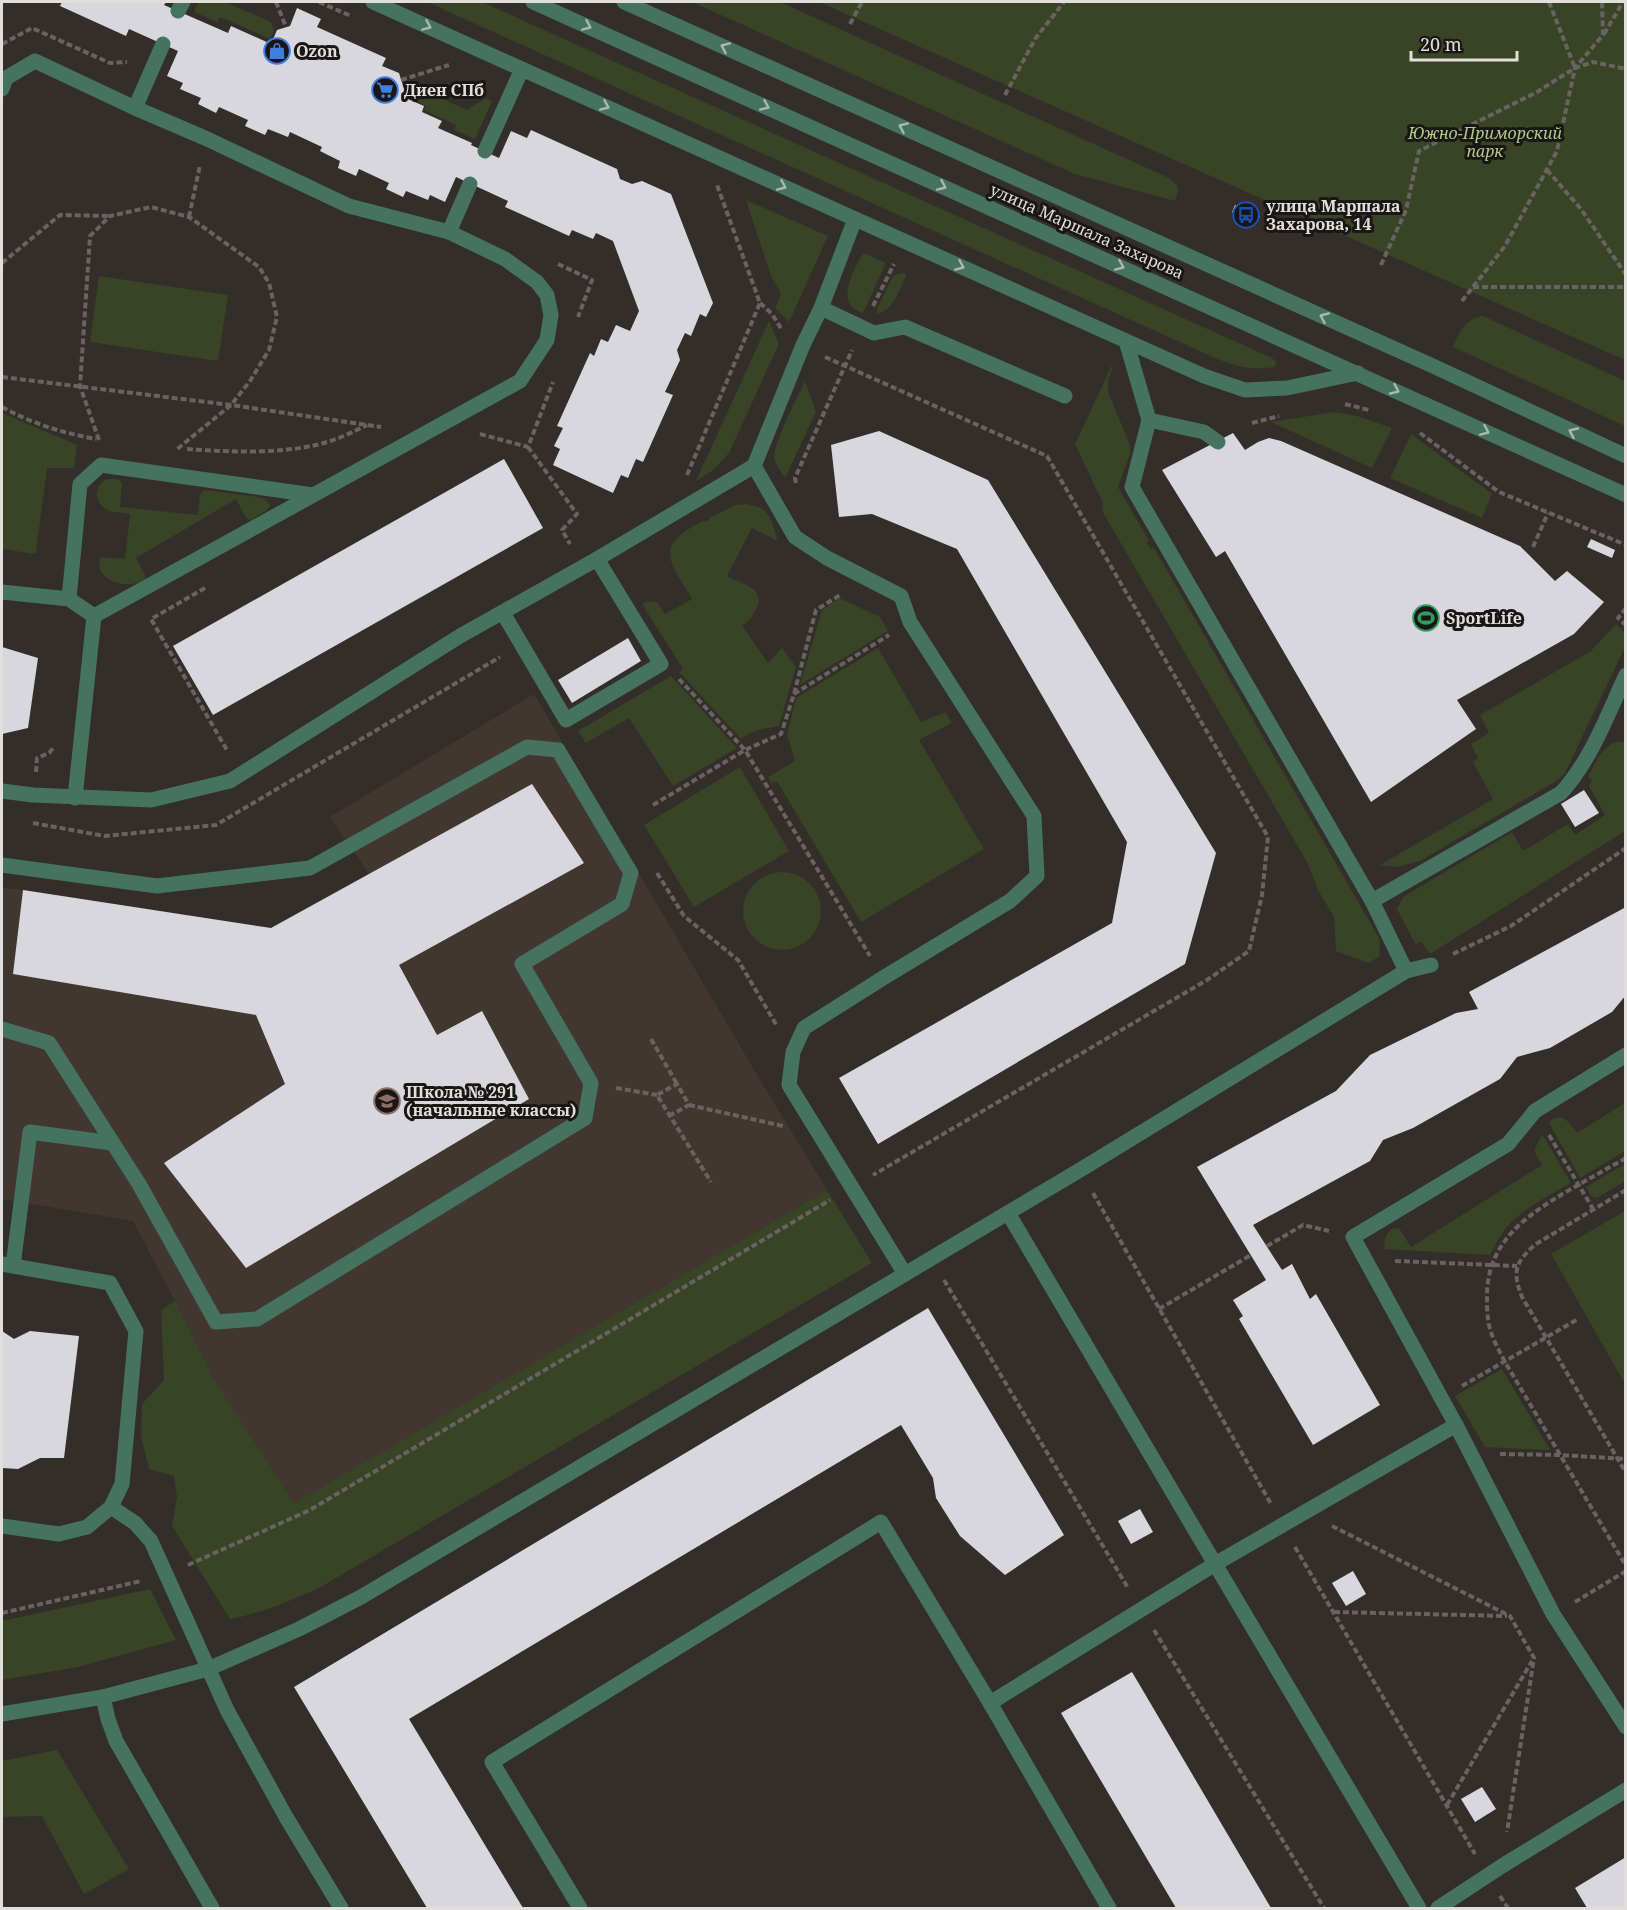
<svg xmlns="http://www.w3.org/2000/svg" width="1627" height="1910" viewBox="0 0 1627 1910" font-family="'Noto Serif',serif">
<rect width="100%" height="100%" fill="#332e2a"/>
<path fill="#423730" d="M 534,694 L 757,1075 L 827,1190 L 293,1505 L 214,1379 L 175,1301 L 133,1221 L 2,1199 L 2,888 L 23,890 L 272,928 L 369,874 L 330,817 Z"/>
<g fill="#384425">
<path d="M 199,2 L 225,2 L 271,22 L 274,30 L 270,39 L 220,17 L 217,22 L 194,12 Z"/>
<path d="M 427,2 L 482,2 L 1272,358 L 1277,363 L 1274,367 C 1253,371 1235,366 1215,358 Z"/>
<path d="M 692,2 L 780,2 L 1169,178 L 1177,185 L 1178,192 L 1175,201 L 1075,174 Z"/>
<path d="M 819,2 L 1625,2 L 1625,360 Z"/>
<path d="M 418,88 L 467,110 L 486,98 L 492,101 L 475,139 L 454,130 L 456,125 L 424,110 L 426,106 L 404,96 L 407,91 Z"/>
<path d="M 746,200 L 828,236 L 789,322 L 775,308 L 781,294 L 771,276 Z"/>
<path d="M 863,253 L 886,263 L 863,313 C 833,303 854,271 863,253 Z"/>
<path d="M 902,273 L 907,274 C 899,290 895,309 877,314 L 878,307 L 893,276 Z"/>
<path d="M 99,276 L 228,295 L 218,361 L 90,342 Z"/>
<path d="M 1483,316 L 1625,381 L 1625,426 L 1453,347 C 1461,331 1463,320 1483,316 Z"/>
<path d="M 769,321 L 779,344 L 729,453 L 713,470 L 696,481 Z"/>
<path d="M 1112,365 L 1113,366 L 1108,381 L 1108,392 L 1130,445 L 1130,454 L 1118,487 L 1149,541 L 1147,543 L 1151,549 L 1154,548 L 1379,938 L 1380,947 L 1379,957 L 1368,963 L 1336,951 L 1334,917 L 1318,890 L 1307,862 L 1102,511 L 1103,503 L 1075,444 Z"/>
<path d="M 805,381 L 816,412 L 785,478 C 781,471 775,465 774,457 C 774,442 798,396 805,381 Z"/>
<path d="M 1334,412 L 1357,416 L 1392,428 L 1372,468 L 1271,422 Z"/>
<path d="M 2,413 L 77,445 L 74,468 L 47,468 L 36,552 L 35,554 L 2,549 Z"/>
<path d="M 1411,434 L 1492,494 L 1482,518 L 1390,478 Z"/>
<path d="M 107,479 L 118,479 L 122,483 L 120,507 L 198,515 L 200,495 L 204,490 L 259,497 L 265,499 L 270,505 L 267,510 L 251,520 L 246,518 L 236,499 L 136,558 L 146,577 C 135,590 104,585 99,567 C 99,564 100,560 100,557 L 125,559 L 130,514 C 123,512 113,514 106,509 C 93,501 94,486 107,479 Z"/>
<path d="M 745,504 C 772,507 770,519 778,541 L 752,528 L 727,576 C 741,584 766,588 757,607 C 753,616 750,620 742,626 L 768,663 L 782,648 L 796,667 L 779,726 C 764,729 754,729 741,739 L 679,672 L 683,669 L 642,604 L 648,601 L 657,602 L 665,614 L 692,599 C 684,582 659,558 676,539 C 683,531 695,526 704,520 L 706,522 L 710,520 L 709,518 L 736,505 Z"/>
<path d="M 839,598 L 880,617 L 888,631 L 800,685 L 822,610 Z"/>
<path d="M 1616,624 L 1625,633 L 1625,647 L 1565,773 L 1558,780 L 1420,861 L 1397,867 L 1380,865 L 1493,799 L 1473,762 L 1478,758 L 1471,744 L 1489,733 L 1480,715 L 1591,651 Z"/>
<path d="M 878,648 L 921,722 L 945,712 L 952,723 L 919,740 L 984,849 L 861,922 L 777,781 L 771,783 L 768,777 L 795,761 L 787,734 L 796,698 Z"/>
<path d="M 671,676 L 737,748 L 673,786 L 629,718 L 586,743 L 578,731 Z"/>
<path d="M 1615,742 L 1625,742 L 1625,831 L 1430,954 L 1421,941 L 1416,945 L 1397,909 L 1403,897 L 1512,832 L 1523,851 L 1568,824 L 1575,835 L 1605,815 L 1589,786 L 1592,779 L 1588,777 C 1595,763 1600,749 1615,742 Z"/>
<path d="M 740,767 L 789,851 L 694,907 L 644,825 Z"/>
<circle cx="782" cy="911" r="39"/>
<path d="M 1625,1103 L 1625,1151 L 1580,1178 L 1549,1123 L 1551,1120 C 1564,1112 1569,1123 1577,1133 Z"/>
<path d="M 1542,1134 L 1571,1183 C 1549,1196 1515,1212 1502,1234 C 1497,1240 1494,1248 1490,1255 L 1384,1249 L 1385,1237 L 1391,1229 L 1399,1228 L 1411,1247 L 1542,1165 L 1534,1151 Z"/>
<path d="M 1625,1164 L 1625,1181 L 1597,1198 L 1591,1196 L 1586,1187 Z"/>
<path d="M 827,1190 L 872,1263 L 319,1588 C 290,1601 262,1613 230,1619 L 172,1526 L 177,1497 L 174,1476 L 149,1469 L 141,1436 L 142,1404 L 164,1380 L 161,1310 L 175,1301 L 214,1379 L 294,1504 Z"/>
<path d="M 1625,1211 L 1625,1384 L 1551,1254 Z"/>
<path d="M 1502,1369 L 1550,1450 L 1485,1447 L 1455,1396 Z"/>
<path d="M 150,1589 L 176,1640 L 78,1667 L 2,1680 L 2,1621 Z"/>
<path d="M 57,1750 L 129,1869 L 84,1894 L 42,1816 L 2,1817 L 2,1761 Z"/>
</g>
<g fill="#d9d7de">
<path d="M 62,2 L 166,2 L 164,5 L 228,33 L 231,26 L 271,44 L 277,30 L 290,26 L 297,8 L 321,19 L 317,27 L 386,58 L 382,66 L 399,73 L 405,92 L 403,97 L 424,106 L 422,112 L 442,121 L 438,128 L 472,143 L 471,145 L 499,158 L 511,131 L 527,138 L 531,130 L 617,169 L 620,179 L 632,184 L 642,181 L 671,194 L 713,303 L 706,317 L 700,314 L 691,336 L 685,333 L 677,350 L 680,360 L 665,392 L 673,395 L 643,462 L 636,459 L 628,478 L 621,475 L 613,493 L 553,465 L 560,449 L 554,446 L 563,428 L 557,426 L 590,353 L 594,356 L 601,339 L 608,342 L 616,325 L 630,331 L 639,311 L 613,241 L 596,233 L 593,239 L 572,230 L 569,236 L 505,207 L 508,201 L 456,177 L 445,202 L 430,195 L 428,200 L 406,191 L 403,197 L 386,189 L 389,183 L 359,169 L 356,176 L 338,168 L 340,161 L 320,151 L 322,147 L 290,132 L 288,137 L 268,129 L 265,135 L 245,126 L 248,120 L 219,107 L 216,113 L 198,104 L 201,98 L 180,89 L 183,83 L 167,76 L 178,51 L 129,29 L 126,36 L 60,6 Z"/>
<path d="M 1235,205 L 1260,216 L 1256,224 L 1232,212 Z"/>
<path d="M 879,431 L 988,480 L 1216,853 L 1185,964 L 878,1144 L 839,1078 L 1112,923 L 1127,842 L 957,549 L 872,514 L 839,517 L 831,445 Z"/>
<path d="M 1233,433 L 1245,450 L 1258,442 L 1269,438 L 1281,441 L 1520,546 L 1555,581 L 1567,571 L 1604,602 L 1574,634 L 1457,700 L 1476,729 L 1371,802 L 1225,551 L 1216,557 L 1162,470 Z"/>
<path d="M 504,459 L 543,528 L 213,715 L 173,646 Z"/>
<path d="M 1591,539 L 1615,550 L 1612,558 L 1587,547 Z"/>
<path d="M 628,638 L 641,661 L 572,703 L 558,680 Z"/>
<path d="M 2,647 L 38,658 L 28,728 L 2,734 Z"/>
<path d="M 532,784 L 584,863 L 399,965 L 437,1035 L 482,1011 L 529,1099 L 246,1268 L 164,1163 L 285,1084 L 256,1015 L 13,974 L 23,890 L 271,928 Z"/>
<path d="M 1584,790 L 1599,813 L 1575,827 L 1561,804 Z"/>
<path d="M 1626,907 L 1626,995 L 1612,1012 L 1550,1048 L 1517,1057 L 1500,1079 L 1413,1128 L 1383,1140 L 1370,1161 L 1253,1225 L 1282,1270 L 1292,1264 L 1310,1299 L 1316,1294 L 1380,1405 L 1313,1445 L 1239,1319 L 1243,1316 L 1233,1300 L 1266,1280 L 1197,1167 L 1336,1091 L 1370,1055 L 1456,1013 L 1478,1009 L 1469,992 Z"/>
<path d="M 928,1308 L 1064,1535 L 1005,1575 L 960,1536 L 936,1498 L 933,1478 L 901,1425 L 409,1719 L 523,1908 L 427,1908 L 294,1687 Z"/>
<path d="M 2,1331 L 14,1339 L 30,1331 L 79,1336 L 64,1458 L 40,1458 L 18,1469 L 2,1468 Z"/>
<path d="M 1140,1509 L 1153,1532 L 1131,1544 L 1118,1521 Z"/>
<path d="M 1353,1571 L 1366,1594 L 1346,1606 L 1332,1583 Z"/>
<path d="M 1132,1672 L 1271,1908 L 1176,1908 L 1061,1713 Z"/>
<path d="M 1482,1787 L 1496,1809 L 1475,1822 L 1461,1799 Z"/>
<path d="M 1626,1857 L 1626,1908 L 1587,1908 L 1575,1888 Z"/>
</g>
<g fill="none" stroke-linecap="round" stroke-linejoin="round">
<g stroke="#686360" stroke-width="4" stroke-dasharray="6 3" stroke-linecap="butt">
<path d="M 276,2 L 286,27"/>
<path d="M 319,2 L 351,16"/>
<path d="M 1549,2 L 1575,68"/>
<path d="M 850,24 L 862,2"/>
<path d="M 1604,34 L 1623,2"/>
<path d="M 2,44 L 32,28 L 110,63 L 127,62"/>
<path d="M 401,80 L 449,65"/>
<path d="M 1005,95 L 1035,39 L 1064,2"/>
<path d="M 1547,170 L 1581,209 L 1626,275"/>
<path d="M 189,217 L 200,165"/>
<path d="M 2,263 L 60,215 L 109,216"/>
<path d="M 558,264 L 592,280 L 578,317"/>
<path d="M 1381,265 L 1406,210 L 1419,151 L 1537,92 L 1575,68 L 1593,62 L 1626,69"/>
<path d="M 1473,287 L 1626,287"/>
<path d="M 1462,301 L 1505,246 L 1557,151 L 1575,68 L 1603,35 L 1602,2"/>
<path d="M 760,303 L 772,314 L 782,330"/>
<path d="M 873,306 L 894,264"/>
<path d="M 825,357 L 1047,456 L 1268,837 L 1262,895 L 1249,951 L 1207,980 L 873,1175"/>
<path d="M 2,377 L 231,405 L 381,427"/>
<path d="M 1345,404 L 1369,410"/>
<path d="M 2,407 C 31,423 62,433 96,439"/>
<path d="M 1252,423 L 1279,416"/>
<path d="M 1420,433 L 1499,492 L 1626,545"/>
<path d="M 480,434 L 528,447 L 553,382"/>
<path d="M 99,440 L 80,386 L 90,236 L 110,216 L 151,207 L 189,217 L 259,267 L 269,283 L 277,317 L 269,350 L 250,381 L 231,405 L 176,450"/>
<path d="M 528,447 L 577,514 L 562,530 L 570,544"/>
<path d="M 187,449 C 227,452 277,454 316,445 C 334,441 351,433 367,425"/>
<path d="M 687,475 L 760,303 L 717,185"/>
<path d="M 796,483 L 795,478 L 852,350"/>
<path d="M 1533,547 L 1548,513"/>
<path d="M 205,588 L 151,619 L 228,752"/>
<path d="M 1626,608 L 1618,618 L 1626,625"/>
<path d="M 679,679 L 745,750 L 870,956"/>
<path d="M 794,694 L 889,635"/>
<path d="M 36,772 L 37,758 L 49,753 L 54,747"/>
<path d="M 653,805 L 745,750 L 781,734 L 794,694 L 816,610 L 840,595"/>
<path d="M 33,823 L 105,836 L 216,825 L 500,657"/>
<path d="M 657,873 L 684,916 L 738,960 L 777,1026"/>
<path d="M 1453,954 L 1511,926 L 1626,848"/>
<path d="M 651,1039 L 677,1084"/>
<path d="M 616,1088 L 657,1095"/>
<path d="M 689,1105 L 783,1126"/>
<path d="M 669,1116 L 689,1105 L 677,1084 L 657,1095 L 711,1182"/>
<path d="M 1549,1135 L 1593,1209"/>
<path d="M 1626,1158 C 1610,1167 1594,1176 1578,1185 C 1533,1211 1487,1238 1487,1296 C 1487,1308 1487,1321 1491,1332 C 1494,1342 1500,1352 1505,1362 L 1626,1566"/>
<path d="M 1626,1190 L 1536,1244 C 1515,1262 1512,1272 1522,1297 L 1626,1473"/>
<path d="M 1093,1193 L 1271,1504"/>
<path d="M 1267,1246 L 1303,1225 L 1329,1231"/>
<path d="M 1395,1261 L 1517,1266"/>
<path d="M 944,1280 L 1128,1588"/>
<path d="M 1159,1309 L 1251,1255"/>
<path d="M 1462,1386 L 1578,1319"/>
<path d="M 1500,1454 L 1560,1455 L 1626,1459"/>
<path d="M 1332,1526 L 1510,1616 L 1534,1658 L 1507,1832"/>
<path d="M 1295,1547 L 1475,1854"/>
<path d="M 188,1565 L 310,1510 L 830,1200"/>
<path d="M 1575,1602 L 1626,1571"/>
<path d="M 1334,1612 L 1507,1616"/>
<path d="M 2,1613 L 141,1581"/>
<path d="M 1154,1630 L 1324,1908"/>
<path d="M 1447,1805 L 1532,1661"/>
<path d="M 1500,1896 L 1508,1908"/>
</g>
<g stroke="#467361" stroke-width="15">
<path d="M 178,11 L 183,2"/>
<path d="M 2,89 L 6,78 L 35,61 L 135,108 L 205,138 L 349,206 L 449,232 L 505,259 L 537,282 L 547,295 L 551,315 L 547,340 L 520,381 L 94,616 L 75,798"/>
<path d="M 135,108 L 163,44"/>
<path d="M 485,151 L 522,69"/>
<path d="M 449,232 L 470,184"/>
<path d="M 821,308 L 874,333 L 905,327 L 1065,396"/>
<path d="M 1126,341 L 1149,420 L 1132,487 L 1372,901 L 1406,971"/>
<path d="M 1149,420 L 1204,432 L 1218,442"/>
<path d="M 754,466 L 795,537 L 827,558 L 901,596 L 910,622 L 1034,816 L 1037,876 L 1010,901 L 883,978 L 804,1028 L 793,1052 L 789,1085 L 905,1274 L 1080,1170 L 1406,971 L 1431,965"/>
<path d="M 2,592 L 69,599 L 94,616"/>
<path d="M 69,599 L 80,484 L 101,465 L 313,495"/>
<path d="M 503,613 L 566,720 L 661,664 L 597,559"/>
<path d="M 2,791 L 33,795 L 151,800 L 230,781 L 460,636 L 597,559 L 754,466 L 803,345 L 821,308 L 855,219"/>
<path d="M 2,865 L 157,886 L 310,868 L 527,747 L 558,750 L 631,873 L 622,904 L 522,964 L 591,1083 L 585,1118 L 257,1319 L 216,1322 L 139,1184 L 49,1043 L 2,1029"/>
<path d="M 1372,901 L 1561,793 C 1591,760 1607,716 1626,675"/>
<path d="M 1008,1213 L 1215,1564 L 1456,1425 L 1353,1237 L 1508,1144 L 1535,1111 L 1626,1055"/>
<path d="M 2,1264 L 110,1283 L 136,1331 L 122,1484 L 111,1507 L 135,1523 L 151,1541 L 227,1710 L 286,1817 L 341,1908"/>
<path d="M 13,1266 L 30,1132 L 112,1143"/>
<path d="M 1456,1425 L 1553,1614 L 1626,1727"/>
<path d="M 2,1526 L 59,1534 L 87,1527 L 111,1507"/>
<path d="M 103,1697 L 108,1719 L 116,1741 L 212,1908"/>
<path d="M 990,1703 L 1215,1564 L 1419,1908"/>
<path d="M 2,1714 L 103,1697 L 208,1669 L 299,1629 L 361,1597 L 905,1274"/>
<path d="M 580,1908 L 492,1762 L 881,1522 L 990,1703 L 1109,1908"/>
<path d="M 1438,1908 L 1502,1866 L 1626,1790"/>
</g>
<path stroke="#467361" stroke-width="15" d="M 373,2 L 1204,376 L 1245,390 L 1287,388 L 1358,373"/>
<g stroke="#467361" stroke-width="15">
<path d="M 533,2 L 1626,495"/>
<path d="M 624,2 L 1433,366 L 1626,456"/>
</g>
</g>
<defs><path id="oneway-chevron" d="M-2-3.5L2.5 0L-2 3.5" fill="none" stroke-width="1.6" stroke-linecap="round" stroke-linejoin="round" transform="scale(1.5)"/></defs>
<g stroke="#abb9b1">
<use href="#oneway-chevron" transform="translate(427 26) rotate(24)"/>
<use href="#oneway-chevron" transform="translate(587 26) rotate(24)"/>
<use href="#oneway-chevron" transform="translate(725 47) rotate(-156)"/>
<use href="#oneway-chevron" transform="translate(605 106) rotate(24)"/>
<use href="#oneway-chevron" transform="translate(765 106) rotate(24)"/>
<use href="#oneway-chevron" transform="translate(903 127) rotate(-156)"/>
<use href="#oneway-chevron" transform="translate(782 186) rotate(24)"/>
<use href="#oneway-chevron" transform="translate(942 186) rotate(24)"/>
<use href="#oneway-chevron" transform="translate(960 266) rotate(24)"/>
<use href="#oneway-chevron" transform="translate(1120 266) rotate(24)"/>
<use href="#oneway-chevron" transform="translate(1324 317) rotate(-156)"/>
<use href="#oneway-chevron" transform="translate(1395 390) rotate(25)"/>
<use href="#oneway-chevron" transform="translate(1485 431) rotate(24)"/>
<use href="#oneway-chevron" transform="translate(1573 432) rotate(-155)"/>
</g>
<defs>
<g id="shop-ring" transform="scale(1.35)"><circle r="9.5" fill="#191615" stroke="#3f7fe0" stroke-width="1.5"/><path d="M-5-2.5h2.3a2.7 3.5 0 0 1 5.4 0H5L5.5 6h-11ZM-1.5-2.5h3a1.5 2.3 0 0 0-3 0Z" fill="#3f7fe0"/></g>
<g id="supermarket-ring" transform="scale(1.35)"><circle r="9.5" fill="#191615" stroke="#3f7fe0" stroke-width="1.5"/><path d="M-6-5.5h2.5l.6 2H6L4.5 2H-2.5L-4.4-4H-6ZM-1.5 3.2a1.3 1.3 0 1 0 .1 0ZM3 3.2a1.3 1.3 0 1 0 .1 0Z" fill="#3f7fe0"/></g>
<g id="bus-ring" transform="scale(1.35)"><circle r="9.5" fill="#191615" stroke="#1a4fb4" stroke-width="1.5"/><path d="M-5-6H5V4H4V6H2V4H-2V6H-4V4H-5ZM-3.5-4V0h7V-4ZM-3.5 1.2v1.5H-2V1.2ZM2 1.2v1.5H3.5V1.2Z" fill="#1a4fb4"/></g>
<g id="stadium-ring" transform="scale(1.35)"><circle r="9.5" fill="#191615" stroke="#2e9e5b" stroke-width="1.5"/><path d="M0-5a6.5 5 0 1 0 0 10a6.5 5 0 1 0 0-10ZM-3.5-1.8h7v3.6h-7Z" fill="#2e9e5b"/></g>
<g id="school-ring" transform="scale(1.35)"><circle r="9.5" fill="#191615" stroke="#8d6e63" stroke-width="1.5"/><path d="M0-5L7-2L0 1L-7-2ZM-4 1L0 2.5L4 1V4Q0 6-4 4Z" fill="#8d6e63"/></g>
</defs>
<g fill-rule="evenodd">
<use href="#shop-ring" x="277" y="51"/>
<use href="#supermarket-ring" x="385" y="90"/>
<use href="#bus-ring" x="1246" y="215"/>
<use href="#stadium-ring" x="1426" y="618"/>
<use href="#school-ring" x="387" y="1101"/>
</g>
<g text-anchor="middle" stroke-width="6" stroke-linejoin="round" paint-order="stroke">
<g font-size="16" font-weight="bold" fill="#e2dedc" stroke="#191615" text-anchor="start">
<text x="296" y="57">Ozon</text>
<text x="404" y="96">Диен СПб</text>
<text x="1266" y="212">улица Маршала<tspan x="1266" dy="18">Захарова, 14</tspan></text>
<text x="1446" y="624">SportLife</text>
<text x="406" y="1098">Школа № 291<tspan x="406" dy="18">(начальные классы)</tspan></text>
</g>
<g font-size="16" font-style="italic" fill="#afcb85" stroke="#191615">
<text x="1485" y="139">Южно-Приморский<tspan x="1485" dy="18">парк</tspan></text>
</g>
<g font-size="16" fill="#e2dedc" stroke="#191615">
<text transform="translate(1087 231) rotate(24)" y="6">улица Маршала Захарова</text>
</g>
</g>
<rect width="1627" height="1910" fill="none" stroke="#e2dedc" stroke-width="6"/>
<path d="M1411 51v9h106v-9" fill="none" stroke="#e2dedc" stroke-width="3"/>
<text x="1420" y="51" font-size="18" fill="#e2dedc" stroke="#191615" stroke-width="4.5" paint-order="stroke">20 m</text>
</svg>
